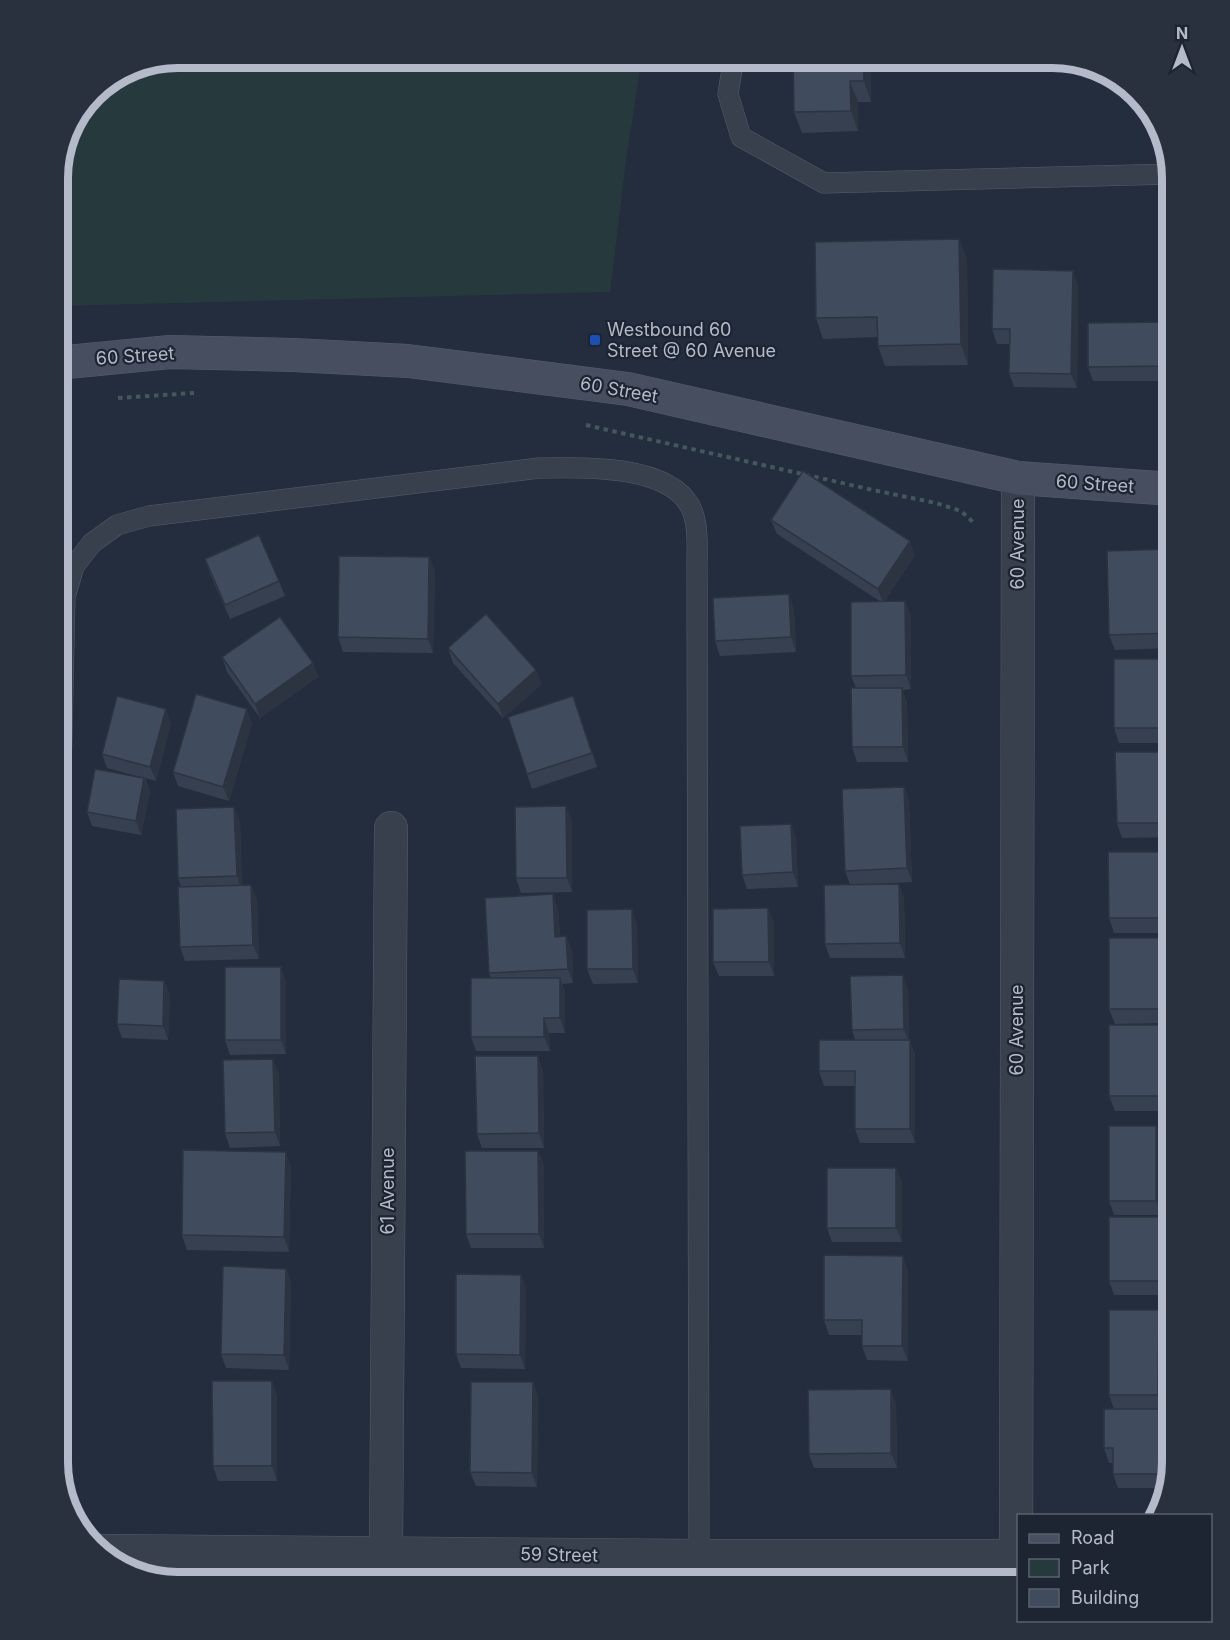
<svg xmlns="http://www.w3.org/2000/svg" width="1230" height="1640" viewBox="0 0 1230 1640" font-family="Inter,sans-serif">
<rect width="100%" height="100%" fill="#242d3d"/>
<path fill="#263a3e" d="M 177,57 L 642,57 L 626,160 L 610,292 L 57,306 L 57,169 L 70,124 L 98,87 L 131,66 Z"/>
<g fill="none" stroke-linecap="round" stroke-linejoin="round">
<g stroke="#565d6b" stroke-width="21">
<g id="service">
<path d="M 734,57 L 728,94 L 741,137 L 824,183 L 1172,174"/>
<path d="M 57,960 L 65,597 L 74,566 L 92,543 L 117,525 L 149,516 L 539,468 C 580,467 667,464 690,506 C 699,523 697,547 697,565 L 699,1556"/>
</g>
</g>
<g stroke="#565d6b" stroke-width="34">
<g id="minor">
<path d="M 100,1551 L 699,1556 L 1018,1556"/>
<path d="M 386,1553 L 391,828"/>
<path d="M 1016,1583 L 1018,478"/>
</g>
</g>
<g stroke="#565d6b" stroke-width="34">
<path id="secondary" d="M 57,363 L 170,352 L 294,355 L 408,361 L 628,389 L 1018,478 L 1173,489"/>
</g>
<g stroke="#44575b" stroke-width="4" stroke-dasharray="4.5 4.5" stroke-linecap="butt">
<path d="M 118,398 L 194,393"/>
<path d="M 586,425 L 873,490 L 936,503 L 961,511 L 974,523"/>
</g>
<use href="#service" stroke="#383f4d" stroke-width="20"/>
<use href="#minor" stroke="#383f4d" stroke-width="33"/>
<use href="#secondary" stroke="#464e60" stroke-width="33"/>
</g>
<g fill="#374050">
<path d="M 870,57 L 871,102 L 858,102 L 858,131 L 802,133 L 794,112 Z"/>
<path d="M 959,239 L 967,260 L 968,365 L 885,366 L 878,346 L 878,337 L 823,339 L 816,318 Z"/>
<path d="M 1078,285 L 1077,388 L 1014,387 L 1009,373 L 1009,344 L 997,344 L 992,329 Z"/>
<path d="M 1162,322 L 1168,337 L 1168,381 L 1093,381 L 1088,367 Z"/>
<path d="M 771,520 L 915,555 L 884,602 L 905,601 L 911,616 L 911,689 L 902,690 L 907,703 L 908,762 L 857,762 L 852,747 L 856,688 L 851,676 L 881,602 L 777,534 Z"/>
<path d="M 1173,549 L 1173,648 L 1115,650 L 1109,635 Z"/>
<path d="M 429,557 L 435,572 L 433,653 L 343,652 L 338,637 Z"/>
<path d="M 205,559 L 279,581 L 285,596 L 230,619 L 210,574 Z"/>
<path d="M 794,609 L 796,652 L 720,656 L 715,641 Z"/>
<path d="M 448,648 L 542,684 L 503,718 L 453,663 Z"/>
<path d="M 222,657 L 313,663 L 318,677 L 260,718 L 227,672 Z"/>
<path d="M 1166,659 L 1171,674 L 1171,743 L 1119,743 L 1114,728 Z"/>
<path d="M 573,696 L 597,767 L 532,789 L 527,774 Z"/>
<path d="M 171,723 L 156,781 L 145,778 L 150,792 L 141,835 L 92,826 L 87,812 L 140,777 L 107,768 L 102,754 Z"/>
<path d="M 252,723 L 229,801 L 178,786 L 173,772 Z"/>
<path d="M 1172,752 L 1173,754 L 1173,837 L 1122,838 L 1117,823 Z"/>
<path d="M 904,787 L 909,801 L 912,882 L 873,884 L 904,898 L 905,958 L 830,958 L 825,944 L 850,884 L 845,871 Z"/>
<path d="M 572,820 L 572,892 L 521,893 L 516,878 Z"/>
<path d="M 240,822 L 242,885 L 257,899 L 259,959 L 185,961 L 180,947 L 181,887 L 178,878 Z"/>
<path d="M 791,824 L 796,838 L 798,887 L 747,889 L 742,875 Z"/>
<path d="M 1159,852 L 1165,866 L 1165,933 L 1114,933 L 1109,918 Z"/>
<path d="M 558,909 L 560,937 L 566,936 L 572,951 L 573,983 L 562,984 L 565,992 L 565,1033 L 549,1033 L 550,1051 L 476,1051 L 471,1037 L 491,978 L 489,973 Z"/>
<path d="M 774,922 L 774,976 L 719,976 L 713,962 Z"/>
<path d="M 637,924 L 638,983 L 593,984 L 587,969 Z"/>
<path d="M 1162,938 L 1167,952 L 1168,1023 L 1115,1024 L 1109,1009 Z"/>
<path d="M 164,981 L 170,995 L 168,1040 L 122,1038 L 117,1024 Z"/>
<path d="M 286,981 L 286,1054 L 230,1055 L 225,1040 Z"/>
<path d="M 908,989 L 909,1040 L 915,1054 L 915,1143 L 860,1143 L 855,1129 L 855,1086 L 824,1086 L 819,1071 L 855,1040 L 852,1030 Z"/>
<path d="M 1161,1025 L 1166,1039 L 1167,1111 L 1115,1111 L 1109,1096 Z"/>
<path d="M 543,1070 L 544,1148 L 482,1148 L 477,1134 Z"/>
<path d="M 279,1073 L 280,1146 L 230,1148 L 225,1133 Z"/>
<path d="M 1156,1126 L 1161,1140 L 1161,1215 L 1114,1215 L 1109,1201 Z"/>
<path d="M 538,1151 L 544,1165 L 544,1248 L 471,1248 L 466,1234 Z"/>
<path d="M 291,1166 L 289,1252 L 187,1250 L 182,1235 Z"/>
<path d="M 896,1168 L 902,1182 L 902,1242 L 832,1242 L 827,1228 Z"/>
<path d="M 1164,1217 L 1169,1231 L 1169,1295 L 1114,1295 L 1109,1281 Z"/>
<path d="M 286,1269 L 291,1283 L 289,1370 L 226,1368 L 221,1354 Z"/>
<path d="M 908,1270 L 908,1361 L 867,1360 L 862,1346 L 862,1335 L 829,1335 L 824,1320 Z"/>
<path d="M 521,1275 L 526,1289 L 525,1369 L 461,1368 L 456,1354 Z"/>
<path d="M 1159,1310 L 1164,1324 L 1163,1410 L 1160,1410 L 1165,1423 L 1165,1488 L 1118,1488 L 1113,1474 L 1113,1463 L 1109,1463 L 1104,1448 L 1114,1409 L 1109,1395 Z"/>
<path d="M 533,1382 L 538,1397 L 537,1487 L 476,1486 L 470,1472 Z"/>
<path d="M 277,1395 L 277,1481 L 218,1481 L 213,1466 Z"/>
<path d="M 896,1403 L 897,1468 L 814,1468 L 809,1454 Z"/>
</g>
<g fill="#2d3441">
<path d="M 863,57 L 870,57 L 871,102 L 864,81 Z"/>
<path d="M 850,81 L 858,102 L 858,131 L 851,111 Z"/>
<path d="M 959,239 L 967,260 L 968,365 L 961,344 Z"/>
<path d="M 1073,271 L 1078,285 L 1077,388 L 1071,374 Z"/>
<path d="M 1162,322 L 1168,337 L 1168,381 L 1163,366 Z"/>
<path d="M 910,541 L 915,555 L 883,603 L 878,589 Z"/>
<path d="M 429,557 L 435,572 L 433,653 L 428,639 Z"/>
<path d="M 789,594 L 794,609 L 796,652 L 791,637 Z"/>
<path d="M 905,601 L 911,616 L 911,689 L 906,675 Z"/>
<path d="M 1166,659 L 1171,674 L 1171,743 L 1166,728 Z"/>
<path d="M 313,663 L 318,677 L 260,718 L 255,704 Z"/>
<path d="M 536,670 L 542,684 L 503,718 L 498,704 Z"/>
<path d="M 902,688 L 907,703 L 908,762 L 903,747 Z"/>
<path d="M 166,709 L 171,723 L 156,781 L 150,767 Z"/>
<path d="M 247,709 L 252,723 L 229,801 L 223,787 Z"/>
<path d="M 144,778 L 150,792 L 141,835 L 136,821 Z"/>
<path d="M 904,787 L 909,801 L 912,882 L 907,868 Z"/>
<path d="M 566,806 L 572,820 L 572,892 L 567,878 Z"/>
<path d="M 234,807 L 240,822 L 242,891 L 237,876 Z"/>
<path d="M 791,824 L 796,838 L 798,887 L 793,872 Z"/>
<path d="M 1159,852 L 1165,866 L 1165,933 L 1160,918 Z"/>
<path d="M 899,884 L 904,898 L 905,958 L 900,943 Z"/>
<path d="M 251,885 L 257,899 L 259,959 L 253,945 Z"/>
<path d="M 553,894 L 558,909 L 561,951 L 555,937 Z"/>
<path d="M 768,908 L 774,922 L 774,976 L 769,962 Z"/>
<path d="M 632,909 L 637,924 L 638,983 L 633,969 Z"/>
<path d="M 566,936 L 572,951 L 573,983 L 568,969 Z"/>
<path d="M 1162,938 L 1167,952 L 1168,1023 L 1163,1009 Z"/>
<path d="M 281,967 L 286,981 L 286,1054 L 281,1040 Z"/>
<path d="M 903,975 L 908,989 L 909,1043 L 904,1029 Z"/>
<path d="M 560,978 L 565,992 L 565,1033 L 560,1018 Z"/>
<path d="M 164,981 L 170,995 L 168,1040 L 163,1026 Z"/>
<path d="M 544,1018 L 549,1033 L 550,1051 L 544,1037 Z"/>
<path d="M 1161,1025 L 1166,1039 L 1167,1111 L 1162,1096 Z"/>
<path d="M 910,1040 L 915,1054 L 915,1143 L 910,1129 Z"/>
<path d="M 538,1056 L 543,1070 L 544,1148 L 539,1133 Z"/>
<path d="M 273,1059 L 279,1073 L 280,1146 L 275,1132 Z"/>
<path d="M 1156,1126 L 1161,1140 L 1161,1215 L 1156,1201 Z"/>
<path d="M 538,1151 L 544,1165 L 544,1248 L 539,1234 Z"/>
<path d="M 286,1152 L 291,1166 L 289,1252 L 284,1237 Z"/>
<path d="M 896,1168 L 902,1182 L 902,1242 L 896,1228 Z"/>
<path d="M 1164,1217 L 1169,1231 L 1169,1295 L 1164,1281 Z"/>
<path d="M 903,1256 L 908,1270 L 908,1361 L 902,1346 Z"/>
<path d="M 286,1269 L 291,1283 L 289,1370 L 284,1355 Z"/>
<path d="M 521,1275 L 526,1289 L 525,1369 L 520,1355 Z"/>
<path d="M 1159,1310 L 1164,1324 L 1163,1410 L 1158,1395 Z"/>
<path d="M 272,1381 L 277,1395 L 277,1481 L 272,1466 Z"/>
<path d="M 533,1382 L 538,1397 L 537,1487 L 532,1473 Z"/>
<path d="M 891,1389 L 896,1403 L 897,1468 L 891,1453 Z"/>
<path d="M 1159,1409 L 1165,1423 L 1165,1488 L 1159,1474 Z"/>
</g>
<g fill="#404b5d" stroke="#2d3441" stroke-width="1.5">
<path d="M 793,57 L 863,57 L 864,81 L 850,81 L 851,111 L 794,112 Z"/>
<path d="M 959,239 L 961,344 L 878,346 L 877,317 L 816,318 L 815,242 Z"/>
<path d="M 993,269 L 1073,271 L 1071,374 L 1009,373 L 1010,329 L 992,329 Z"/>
<path d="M 1162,322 L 1163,366 L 1088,367 L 1088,323 Z"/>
<path d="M 803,471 L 910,541 L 878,589 L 771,520 Z"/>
<path d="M 259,535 L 279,581 L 225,605 L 205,559 Z"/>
<path d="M 1173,549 L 1173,633 L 1109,635 L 1107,551 Z"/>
<path d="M 339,556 L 429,557 L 428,639 L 338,637 Z"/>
<path d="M 789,594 L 791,637 L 715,641 L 713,598 Z"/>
<path d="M 905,601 L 906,675 L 851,676 L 851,602 Z"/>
<path d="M 486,614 L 536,670 L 498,704 L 448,648 Z"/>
<path d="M 280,617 L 313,663 L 255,704 L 222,657 Z"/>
<rect x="1114" y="659" width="52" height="69"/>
<path d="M 851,688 L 902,688 L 903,747 L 852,747 Z"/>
<path d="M 196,694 L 247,709 L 223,787 L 173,772 Z"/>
<path d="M 117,696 L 166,709 L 150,767 L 102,754 Z"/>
<path d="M 573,696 L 592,753 L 527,774 L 508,717 Z"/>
<path d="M 1115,752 L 1172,752 L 1173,823 L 1117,823 Z"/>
<path d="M 95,769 L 144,778 L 136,821 L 87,812 Z"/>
<path d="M 904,787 L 907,868 L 845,871 L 842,789 Z"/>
<path d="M 566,806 L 567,878 L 516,878 L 515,807 Z"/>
<path d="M 234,807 L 237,876 L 178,878 L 176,809 Z"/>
<path d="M 791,824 L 793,872 L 742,875 L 740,826 Z"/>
<path d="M 1108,852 L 1159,852 L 1160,918 L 1109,918 Z"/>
<path d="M 899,884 L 900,943 L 825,944 L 824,885 Z"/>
<path d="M 251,885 L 253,945 L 180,947 L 178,887 Z"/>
<path d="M 553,894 L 555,937 L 566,936 L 568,969 L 489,973 L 485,898 Z"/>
<path d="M 768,908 L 769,962 L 713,962 L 713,909 Z"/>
<path d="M 632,909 L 633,969 L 587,969 L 587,910 Z"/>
<path d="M 1109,938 L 1162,938 L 1163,1009 L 1109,1009 Z"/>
<rect x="225" y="967" width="56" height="73"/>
<path d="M 903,975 L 904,1029 L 852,1030 L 850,976 Z"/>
<path d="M 471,978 L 560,978 L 560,1018 L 544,1018 L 544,1037 L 471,1037 Z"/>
<path d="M 119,979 L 164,981 L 163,1026 L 117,1024 Z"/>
<path d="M 1109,1025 L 1161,1025 L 1162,1096 L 1109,1096 Z"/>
<path d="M 819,1040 L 910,1040 L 910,1129 L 855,1129 L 855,1071 L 819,1071 Z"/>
<path d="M 475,1056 L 538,1056 L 539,1133 L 477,1134 Z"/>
<path d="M 273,1059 L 275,1132 L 225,1133 L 223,1060 Z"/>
<rect x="1109" y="1126" width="47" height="75"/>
<path d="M 183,1150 L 286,1152 L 284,1237 L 182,1235 Z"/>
<path d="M 465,1151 L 538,1151 L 539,1234 L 466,1234 Z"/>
<rect x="827" y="1168" width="69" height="60"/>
<rect x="1109" y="1217" width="55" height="64"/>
<path d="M 824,1255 L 903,1256 L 902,1346 L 862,1346 L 862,1320 L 824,1320 Z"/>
<path d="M 223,1266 L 286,1269 L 284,1355 L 221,1354 Z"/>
<path d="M 456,1274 L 521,1275 L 520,1355 L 456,1354 Z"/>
<path d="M 1109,1310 L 1159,1310 L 1158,1395 L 1109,1395 Z"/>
<path d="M 212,1381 L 272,1381 L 272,1466 L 213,1466 Z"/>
<path d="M 471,1382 L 533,1382 L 532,1473 L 470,1472 Z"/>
<path d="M 891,1389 L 891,1453 L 809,1454 L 808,1390 Z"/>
<path d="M 1104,1409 L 1159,1409 L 1159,1474 L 1113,1474 L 1113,1448 L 1104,1448 Z"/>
</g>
<rect fill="#1a4fb4" stroke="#1d2432" stroke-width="2" x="589" y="334" width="12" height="12" rx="3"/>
<g text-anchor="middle" stroke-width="4.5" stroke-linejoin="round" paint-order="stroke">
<g font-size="18" fill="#b4bac9" stroke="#1d2432" text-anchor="start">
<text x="607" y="336">Westbound 60<tspan x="607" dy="21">Street @ 60 Avenue</tspan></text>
</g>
<g font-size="18" fill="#b4bac9" stroke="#1d2432">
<text transform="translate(135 356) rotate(-4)" y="6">60 Street</text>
<text transform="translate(619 390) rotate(10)" y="6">60 Street</text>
<text transform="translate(1095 484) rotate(4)" y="6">60 Street</text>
<text transform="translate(1018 544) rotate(-90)" y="6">60 Avenue</text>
<text transform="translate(1017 1030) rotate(-90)" y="6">60 Avenue</text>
<text transform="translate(388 1191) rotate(-90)" y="6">61 Avenue</text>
<text transform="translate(559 1555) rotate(1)" y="6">59 Street</text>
</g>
</g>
<path d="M0 0H1230V1640H0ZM178 68H1052A110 110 0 0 1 1162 178V1462A110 110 0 0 1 1052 1572H178A110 110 0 0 1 68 1462V178A110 110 0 0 1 178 68Z" fill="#29303e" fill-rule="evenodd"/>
<path fill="none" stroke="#b4bac9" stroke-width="8" d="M178 68H1052A110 110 0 0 1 1162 178V1462A110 110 0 0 1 1052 1572H178A110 110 0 0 1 68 1462V178A110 110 0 0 1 178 68Z"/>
<rect x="1017" y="1514" width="195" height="108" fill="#1d2432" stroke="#59606e" stroke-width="1.5"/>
<rect x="1029" y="1534" width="30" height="9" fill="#464e60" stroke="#59606e" stroke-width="1.5"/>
<text x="1071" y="1544" font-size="18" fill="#b4bac9">Road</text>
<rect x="1029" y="1559" width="30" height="18" fill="#263a3e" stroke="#59606e" stroke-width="1.5"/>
<text x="1071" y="1574" font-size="18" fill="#b4bac9">Park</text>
<rect x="1029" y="1589" width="30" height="18" fill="#404b5d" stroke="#59606e" stroke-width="1.5"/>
<text x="1071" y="1604" font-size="18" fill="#b4bac9">Building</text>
<g transform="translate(1182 48)" stroke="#1d2432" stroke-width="4.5" paint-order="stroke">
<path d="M0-4.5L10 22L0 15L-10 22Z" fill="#b4bac9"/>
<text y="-9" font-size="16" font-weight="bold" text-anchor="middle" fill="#b4bac9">N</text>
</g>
</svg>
